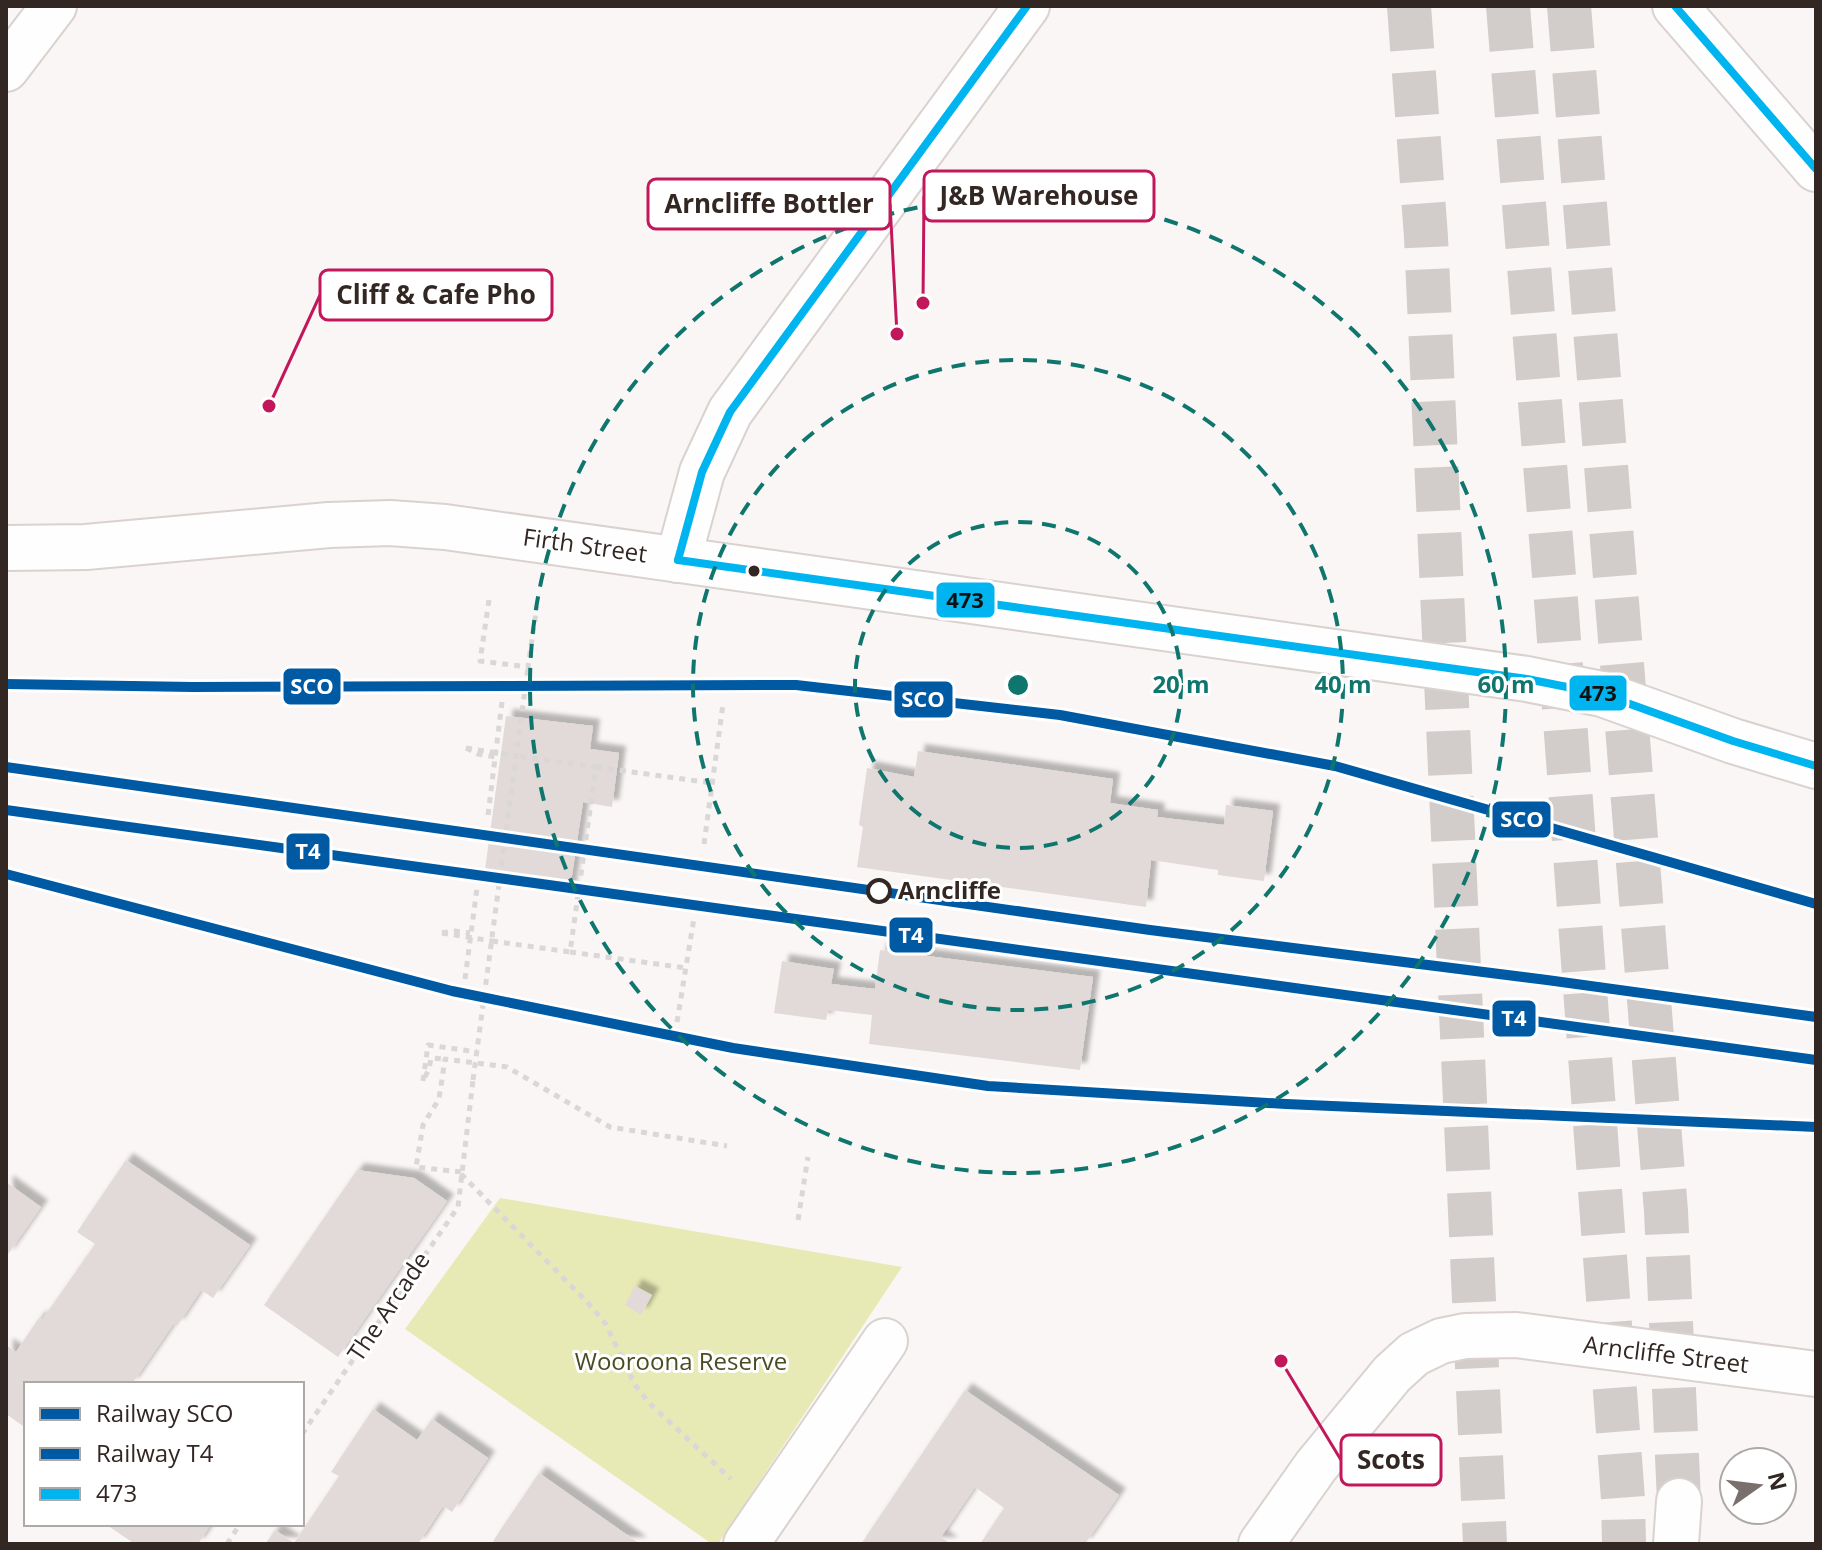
<svg xmlns="http://www.w3.org/2000/svg" width="1822" height="1550" viewBox="0 0 1822 1550" font-family="'Open Sans',sans-serif">
<defs>
<filter id="shadow"><feDropShadow dx="7" dy="-7" stdDeviation="2" flood-color="#0004"/></filter>
</defs>
<rect width="100%" height="100%" fill="#faf6f5"/>
<path fill="#e7eab5" d="M 500,1198 L 902,1267 L 718,1544 L 712,1544 L 405,1329 Z"/>
<g fill="#e2dad9" filter="url(#shadow)">
<path d="M 506,716 L 593,726 L 590,749 L 619,753 L 612,807 L 583,802 L 569,895 L 483,884 Z"/>
<path d="M 918,751 L 1113,779 L 1110,803 L 1158,810 L 1157,817 L 1224,825 L 1226,805 L 1273,811 L 1264,881 L 1218,875 L 1218,870 L 1151,860 L 1146,907 L 857,867 L 863,827 L 859,825 L 867,768 L 914,777 Z"/>
<path d="M 880,950 L 1093,977 L 1080,1070 L 869,1044 L 872,1015 L 828,1010 L 826,1020 L 774,1013 L 782,961 L 834,969 L 831,984 L 875,989 Z"/>
<path d="M 126,1160 L 250,1245 L 213,1298 L 201,1290 L 177,1326 L 174,1323 L 132,1384 L 26,1384 L 26,1428 L 6,1414 L 6,1345 L 16,1352 L 39,1318 L 42,1320 L 95,1244 L 77,1232 Z"/>
<path d="M 357,1170 L 414,1178 L 447,1201 L 338,1357 L 264,1305 Z"/>
<path d="M 6,1182 L 41,1207 L 6,1257 Z"/>
<path d="M 635,1286 L 652,1295 L 641,1315 L 625,1305 Z"/>
<path d="M 965,1390 L 1119,1495 L 1085,1544 L 980,1544 L 1004,1508 L 975,1487 L 941,1537 L 951,1544 L 861,1544 Z"/>
<path d="M 373,1409 L 417,1440 L 432,1419 L 488,1458 L 452,1512 L 443,1506 L 418,1544 L 265,1544 L 275,1530 L 294,1543 L 339,1476 L 331,1472 Z"/>
<path d="M 539,1473 L 640,1544 L 498,1544 L 493,1541 Z"/>
<path d="M 105,1524 L 211,1524 L 198,1544 L 135,1544 Z"/>
</g>
<g fill="none" stroke-linecap="round" stroke-linejoin="round">
<g stroke="#d2cdcb" stroke-width="44" stroke-dasharray="44 22" stroke-linecap="butt">
<path d="M 1409,6 L 1426,237 L 1485,1544"/>
<path d="M 1508,6 L 1557,613 L 1623,1499 L 1624,1544"/>
<path d="M 1569,6 L 1666,1211 L 1679,1501"/>
</g>
<g stroke="#d9d2cf" stroke-width="48">
<g id="minor">
<path d="M 1675,6 L 1816,169"/>
<path d="M 6,69 L 54,6"/>
<path d="M 6,548 L 86,547 L 329,525 L 390,523 L 445,527 L 1527,679 L 1602,694 L 1733,741 L 1816,766"/>
<path d="M 678,560 L 702,472 L 730,412 L 1027,6"/>
<path d="M 746,1544 L 885,1341"/>
<path d="M 1261,1544 L 1316,1466 L 1392,1374 L 1414,1354 L 1441,1341 L 1465,1336 L 1516,1335 L 1816,1374"/>
</g>
</g>
<g stroke="#d9d2cf" stroke-width="48">
<path id="highway" d="M 1676,1544 L 1679,1501"/>
</g>
<g stroke="#d9d7d7" stroke-width="5" stroke-dasharray="6 6" stroke-linecap="butt">
<path d="M 489,600 L 480,661 L 528,667 L 537,606"/>
<path d="M 466,748 L 478,754 L 495,757"/>
<path d="M 596,767 L 712,783"/>
<path d="M 488,815 L 502,702"/>
<path d="M 704,844 L 723,704"/>
<path d="M 442,933 L 455,931 L 470,933"/>
<path d="M 492,941 L 570,952 L 596,767 L 516,756"/>
<path d="M 570,952 L 686,968"/>
<path d="M 465,979 L 477,888"/>
<path d="M 677,1022 L 694,918"/>
<path d="M 425,1077 L 429,1069 L 431,1058 L 445,1059"/>
<path d="M 423,1081 L 428,1045 L 477,1052"/>
<path d="M 461,1172 L 416,1167 L 423,1125 L 439,1099 L 445,1059 L 507,1067 L 610,1127 L 727,1146"/>
<path d="M 461,1174 L 588,1303 L 605,1323 L 635,1385 L 649,1403 L 731,1479"/>
<path d="M 798,1220 L 808,1157"/>
<path d="M 302,1434 L 458,1207 L 473,1080"/>
<path d="M 227,1544 L 240,1524"/>
</g>
<use href="#minor" stroke="#fefefe" stroke-width="44"/>
<use href="#highway" stroke="#fefefe" stroke-width="44"/>
<g stroke="#d9d7d7" stroke-width="5" stroke-dasharray="6 6" stroke-linecap="butt">
<path d="M 466,748 L 516,756"/>
<path d="M 442,933 L 492,941"/>
<path d="M 473,1080 L 528,667"/>
</g>
<g stroke="#fff" stroke-width="14">
<g id="bus-1">
<path d="M 1675,6 L 1816,169"/>
<path d="M 678,560 L 1527,679 L 1602,694 L 1733,741 L 1816,766"/>
<path d="M 678,560 L 702,472 L 730,412 L 1027,6"/>
</g>
</g>
<use href="#bus-1" stroke="#00b5ef" stroke-width="8"/>
<g stroke="#fff" stroke-width="16">
<g id="rail-1">
<path d="M 6,684 L 193,687 L 796,685 L 1060,715 L 1335,766 L 1816,904"/>
<path d="M 6,767 L 1150,930 L 1547,980 L 1816,1017"/>
</g>
</g>
<g stroke="#fff" stroke-width="16">
<g id="rail-2">
<path d="M 6,810 L 1816,1060"/>
<path d="M 6,874 L 452,991 L 733,1048 L 988,1086 L 1286,1104 L 1816,1127"/>
</g>
</g>
<use href="#rail-1" stroke="#005aa3" stroke-width="10"/>
<use href="#rail-2" stroke="#005aa3" stroke-width="10"/>
</g>
<g fill="none" stroke="#0f766e" stroke-width="4" stroke-dasharray="14 10">
<circle cx="1018" cy="685" r="163"/>
<circle cx="1018" cy="685" r="325"/>
<circle cx="1018" cy="685" r="488"/>
</g>
<circle fill="#332723" stroke="#fff" stroke-width="3" cx="754" cy="571" r="7"/>
<circle fill="#fff" stroke="#332723" stroke-width="4" cx="879" cy="891" r="11"/>
<g text-anchor="middle" stroke-width="6" stroke-linejoin="round" paint-order="stroke">
<g font-size="24" fill="#332723" stroke="#fff">
<text transform="translate(585 546) rotate(8)" y="8">Firth Street</text>
<text transform="translate(389 1307) rotate(-56)" y="8">The Arcade</text>
<text transform="translate(1666 1355) rotate(7)" y="8">Arncliffe Street</text>
</g>
<g font-size="24" font-weight="bold" fill="#332723" stroke="#fff" text-anchor="start">
<text x="898" y="899">Arncliffe</text>
</g>
<g font-size="24" fill="#4a4d23" stroke="#fff">
<text x="681" y="1370">Wooroona Reserve</text>
</g>
</g>
<circle cx="1018" cy="685" r="12" fill="#0f766e" stroke="#fff" stroke-width="4"/>
<g font-size="24" text-anchor="middle" font-weight="bold" fill="#0f766e" stroke="#fff" stroke-width="6" stroke-linejoin="round" paint-order="stroke">
<text x="1181" y="693">20 m</text>
<text x="1343" y="693">40 m</text>
<text x="1506" y="693">60 m</text>
</g>
<path fill="none" stroke="#c2185b" stroke-width="3" d="M923 303L924 196M897 334L890 204M269 406L320 295M1281 1361L1341 1460"/>
<g fill="#c2185b" stroke="#fff" stroke-width="3">
<circle cx="923" cy="303" r="8"/>
<circle cx="897" cy="334" r="8"/>
<circle cx="269" cy="406" r="8"/>
<circle cx="1281" cy="1361" r="8"/>
</g>
<g fill="#fff" stroke="#c2185b" stroke-width="3">
<rect x="924" y="171" width="230" height="50" rx="8"/>
<rect x="648" y="179" width="242" height="50" rx="8"/>
<rect x="320" y="270" width="232" height="50" rx="8"/>
<rect x="1341" y="1435" width="100" height="50" rx="8"/>
</g>
<g font-size="26" text-anchor="middle" font-weight="bold" fill="#332723">
<text x="1039" y="205">J&amp;B Warehouse</text>
<text x="769" y="213">Arncliffe Bottler</text>
<text x="436" y="304">Cliff &amp; Cafe Pho</text>
<text x="1391" y="1469">Scots</text>
</g>
<g stroke="#fff" stroke-width="3">
<rect x="935" y="581" width="61" height="38" rx="8" fill="#00b5ef"/>
<rect x="282" y="667" width="60" height="39" rx="8" fill="#005aa3"/>
<rect x="1568" y="674" width="60" height="38" rx="8" fill="#00b5ef"/>
<rect x="893" y="680" width="61" height="39" rx="8" fill="#005aa3"/>
<rect x="1491" y="800" width="61" height="39" rx="8" fill="#005aa3"/>
<rect x="285" y="832" width="46" height="39" rx="8" fill="#005aa3"/>
<rect x="888" y="916" width="46" height="38" rx="8" fill="#005aa3"/>
<rect x="1491" y="999" width="46" height="39" rx="8" fill="#005aa3"/>
</g>
<g font-size="22" text-anchor="middle" font-weight="bold" fill="#fff">
<text x="312" y="694">SCO</text>
<text x="923" y="707">SCO</text>
<text x="1522" y="827">SCO</text>
<text x="308" y="859">T4</text>
<text x="911" y="943">T4</text>
<text x="1514" y="1026">T4</text>
</g>
<g font-size="22" text-anchor="middle" font-weight="bold" fill="#111">
<text x="965" y="608">473</text>
<text x="1598" y="701">473</text>
</g>
<rect width="1822" height="1550" fill="none" stroke="#332723" stroke-width="16"/>
<rect x="24" y="1382" width="280" height="144" fill="#ffffff" stroke="#ada9a7" stroke-width="2"/>
<rect x="40" y="1408" width="40" height="12" fill="#005aa3" stroke="#ada9a7" stroke-width="2"/>
<text x="96" y="1422" font-size="24" fill="#332723">Railway SCO</text>
<rect x="40" y="1448" width="40" height="12" fill="#005aa3" stroke="#ada9a7" stroke-width="2"/>
<text x="96" y="1462" font-size="24" fill="#332723">Railway T4</text>
<rect x="40" y="1488" width="40" height="12" fill="#00b5ef" stroke="#ada9a7" stroke-width="2"/>
<text x="96" y="1502" font-size="24" fill="#332723">473</text>
<g transform="translate(1758 1486) rotate(76)"><circle r="38" fill="#ffffff" stroke="#ada9a7" stroke-width="2"/>
<path d="M0-6L14 30L0 20L-14 30Z" fill="#796f6c"/>
<text y="-12" font-size="22" font-weight="bold" text-anchor="middle" fill="#332723">N</text>
</g>
</svg>
